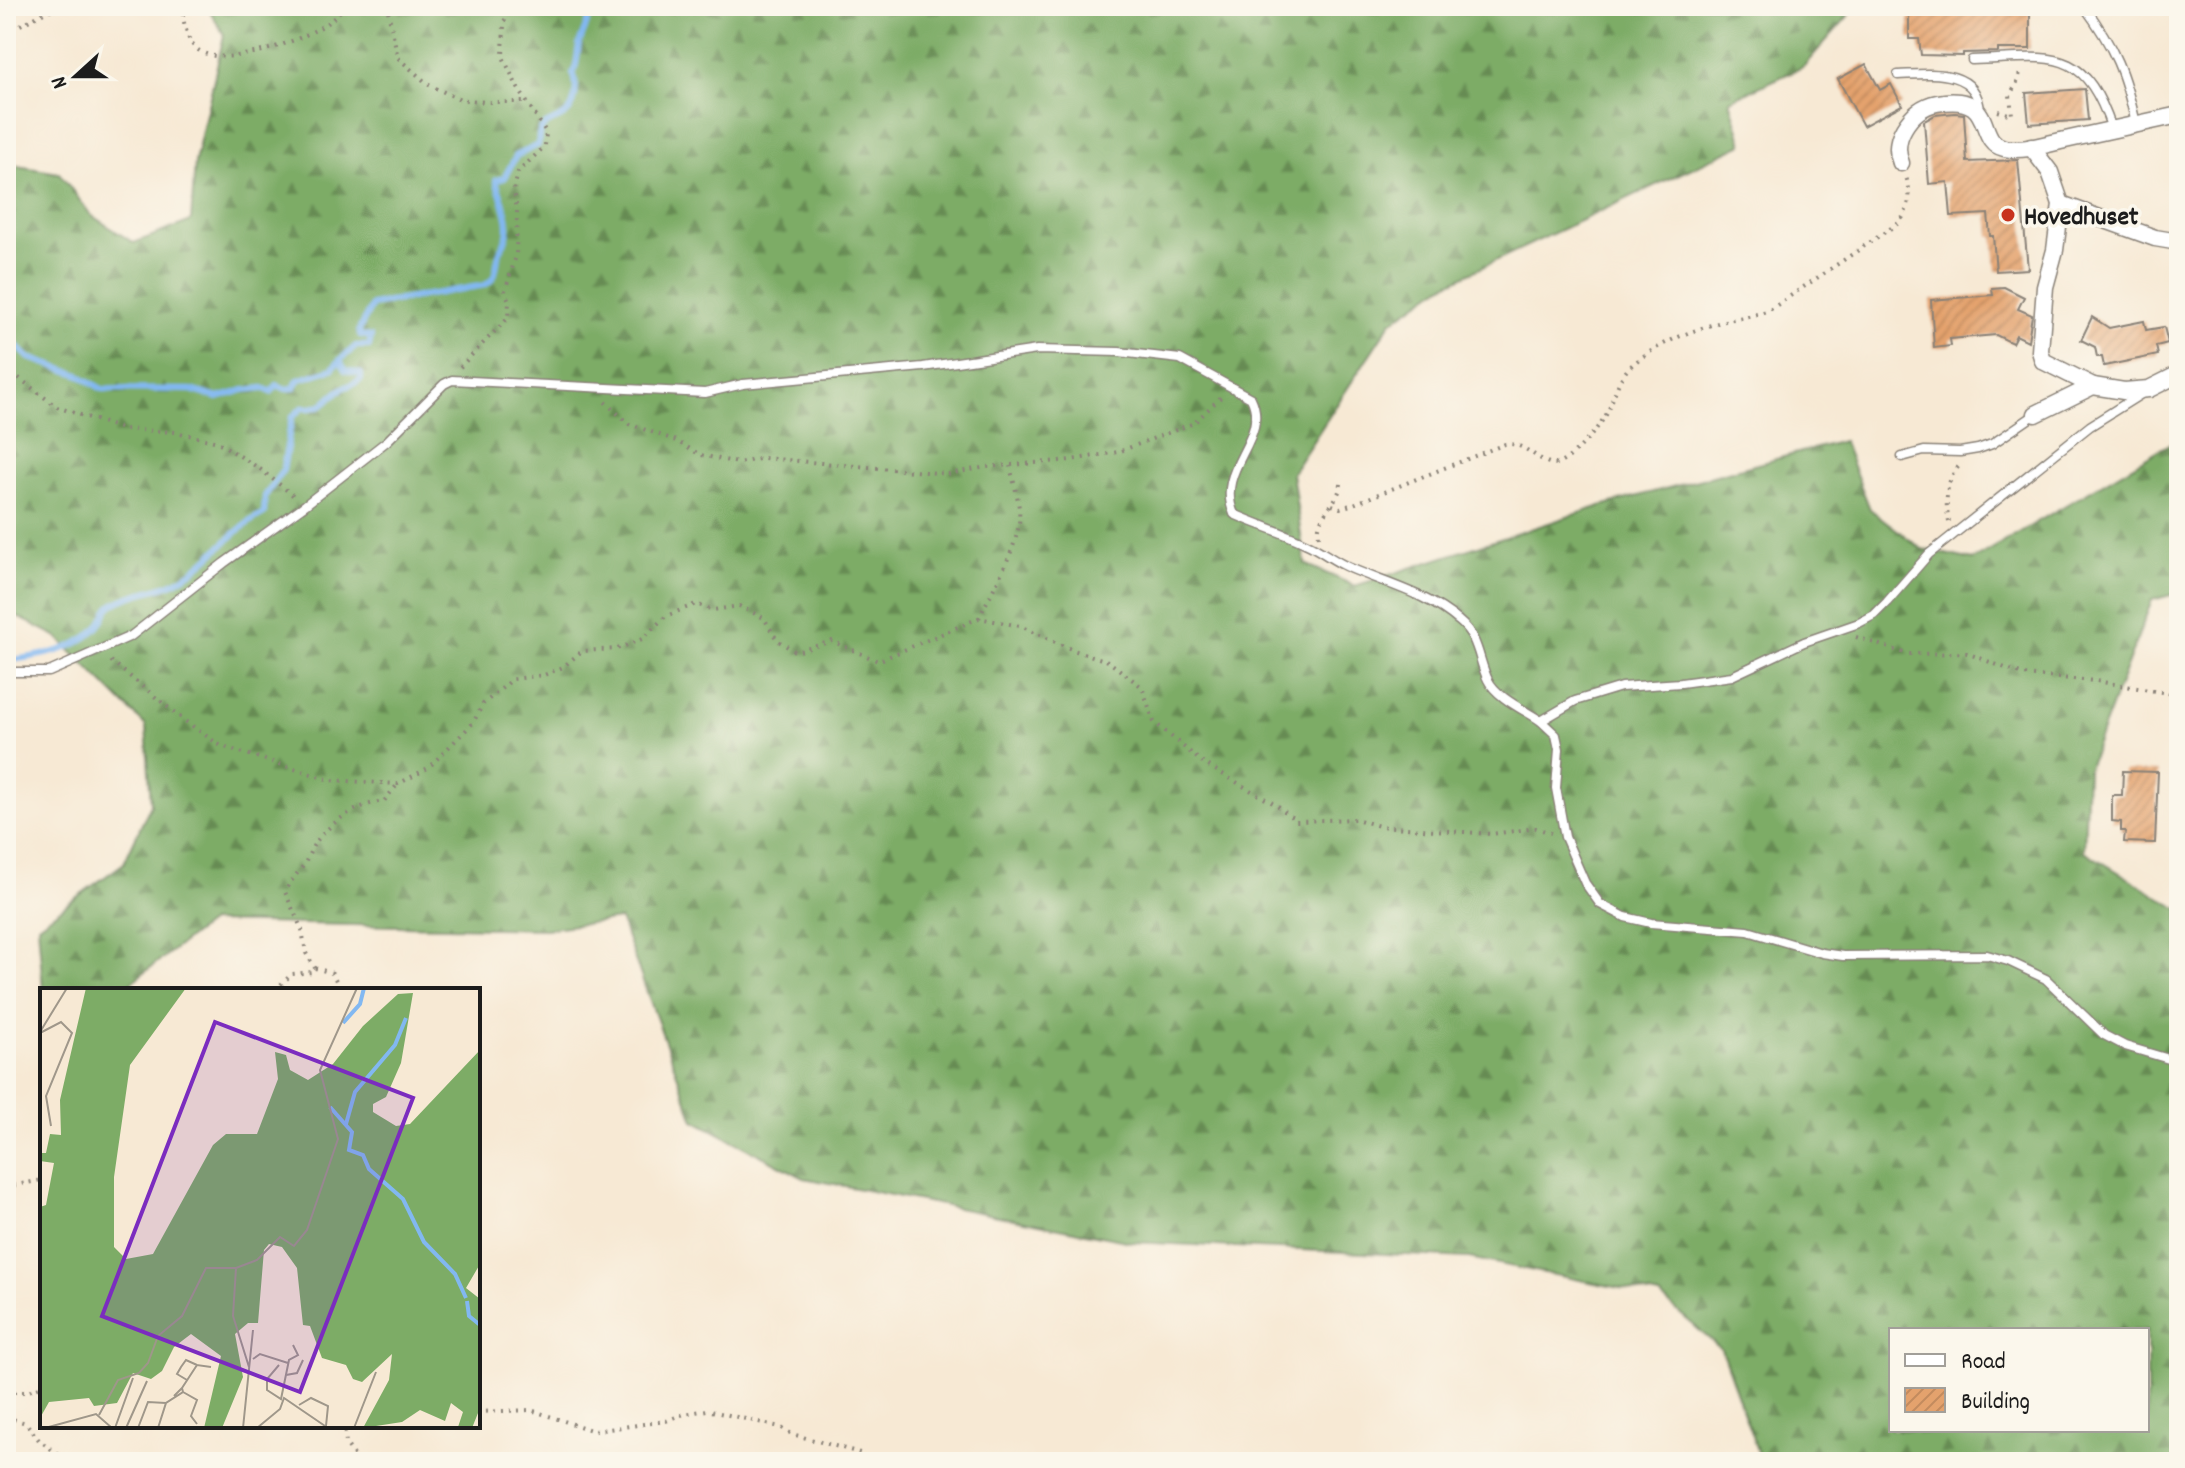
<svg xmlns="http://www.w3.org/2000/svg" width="2185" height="1468" viewBox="0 0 2185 1468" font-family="Dekko,sans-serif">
<defs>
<pattern id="forest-firs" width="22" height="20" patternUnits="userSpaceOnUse" patternTransform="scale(2)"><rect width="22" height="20" fill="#7dac66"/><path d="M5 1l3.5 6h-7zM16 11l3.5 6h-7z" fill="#668b53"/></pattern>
<pattern id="building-hatch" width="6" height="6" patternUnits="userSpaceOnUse" patternTransform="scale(2)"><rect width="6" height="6" fill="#e4a26d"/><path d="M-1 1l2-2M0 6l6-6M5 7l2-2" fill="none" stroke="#c38b5e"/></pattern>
</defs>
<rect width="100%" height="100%" fill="#fbf7ec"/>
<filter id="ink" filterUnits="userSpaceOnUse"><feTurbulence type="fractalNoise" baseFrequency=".0125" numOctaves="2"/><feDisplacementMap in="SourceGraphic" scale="16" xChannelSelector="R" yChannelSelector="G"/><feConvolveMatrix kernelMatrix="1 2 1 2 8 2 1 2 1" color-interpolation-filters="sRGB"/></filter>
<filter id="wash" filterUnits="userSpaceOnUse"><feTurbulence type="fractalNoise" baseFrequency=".006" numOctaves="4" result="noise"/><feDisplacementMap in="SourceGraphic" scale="32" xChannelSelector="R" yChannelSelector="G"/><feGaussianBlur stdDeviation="1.8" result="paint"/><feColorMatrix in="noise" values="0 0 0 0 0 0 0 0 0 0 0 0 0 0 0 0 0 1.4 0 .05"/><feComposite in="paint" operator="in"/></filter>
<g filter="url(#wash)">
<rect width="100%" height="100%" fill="#f7e9d4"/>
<path fill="url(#forest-firs)" stroke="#4c6441" stroke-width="2" fill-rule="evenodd" d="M 207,6 L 1857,6 L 1803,67 L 1730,100 L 1743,144 L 1442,286 L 1391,322 L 1292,473 L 1305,564 L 1355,586 L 1601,506 L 1843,441 L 1870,509 L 1922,549 L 1973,560 L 2179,438 L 2179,593 L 2152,600 L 2087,770 L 2084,851 L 2179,909 L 2179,1462 L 1756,1462 L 1759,1456 L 1721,1349 L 1660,1296 L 1469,1258 L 1131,1242 L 804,1178 L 694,1120 L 620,919 L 545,929 L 210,922 L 121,990 L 43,990 L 38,925 L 124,863 L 151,804 L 146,726 L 56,636 L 6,611 L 6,164 L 59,173 L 91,215 L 134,243 L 191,221 L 195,162 L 224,35 ZM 1891,1330 L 2147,1330 L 2147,1430 L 1891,1430 Z"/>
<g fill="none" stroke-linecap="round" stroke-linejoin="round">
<g stroke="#82b8f1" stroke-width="6">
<path d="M 6,335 L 29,358 L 77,374 L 102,389 L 191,390 L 218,398 L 244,390 L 263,388 L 271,392 L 277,385 L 286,389 L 294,388 L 298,380 L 332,369 L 340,360"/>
<path d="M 6,661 C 38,656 73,653 97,628 C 105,620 104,610 114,604 C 133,592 156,592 177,581 C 210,563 231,530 264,513 L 265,496 L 283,470 L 292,417 L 302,408 C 326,409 326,399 343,388 C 350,385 355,384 361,379 L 361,374 L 345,370 L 340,360 L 356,346 L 369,346 L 371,337 L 360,335 L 359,330 L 372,305 L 485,285 C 497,278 495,271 498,258 C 500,248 508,240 508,229 C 509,213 500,195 496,180 L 504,178 L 516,156 L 538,145 C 539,141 538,136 540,132 C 544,122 558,121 566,114 C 576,107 578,83 573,73 C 579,62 576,50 581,39 C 585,28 590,18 593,6"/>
</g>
</g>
<g id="blocks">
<g fill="url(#building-hatch)">
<path d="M 1909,6 L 2030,7 L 2030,49 L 1998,49 L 1998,52 L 1963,53 L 1963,56 L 1921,55 L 1919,39 L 1909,39 Z"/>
<path d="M 1866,64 L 1880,90 L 1891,84 L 1902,105 L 1863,126 L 1838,79 Z"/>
<path d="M 2085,89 L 2088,120 L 2029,124 L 2026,93 Z"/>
<path d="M 1955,113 L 1964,114 L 1967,162 L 2018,160 L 2028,269 L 1996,271 L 1993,236 L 1990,236 L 1988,214 L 1951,216 L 1948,182 L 1929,184 L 1924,121 L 1935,115 Z"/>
<path d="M 2004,287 L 2024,297 L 2018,309 L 2032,315 L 2028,341 L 2016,335 L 2012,343 L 1996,335 L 1950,339 L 1951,346 L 1934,348 L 1931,300 L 1993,295 L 1992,288 Z"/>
<path d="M 2092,317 L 2109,328 L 2144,321 L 2146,330 L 2164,327 L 2168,343 L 2156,346 L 2158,355 L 2104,366 L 2102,357 L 2097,357 L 2095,347 L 2081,340 Z"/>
<path d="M 2123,771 L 2158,772 L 2155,843 L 2124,842 L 2125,831 L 2121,831 L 2121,822 L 2112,821 L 2112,795 L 2122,795 Z"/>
</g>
</g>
</g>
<g filter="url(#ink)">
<use href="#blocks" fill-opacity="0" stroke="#8a8278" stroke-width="2"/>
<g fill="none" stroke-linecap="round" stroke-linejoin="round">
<g stroke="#8a8278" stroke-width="11">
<g id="lane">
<path d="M 2084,6 C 2115,48 2125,74 2136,124"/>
<path d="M 1972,60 C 2051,58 2083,43 2112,129"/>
<path d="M 1898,75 C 1929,74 1977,67 1980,111"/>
<path d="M 1902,457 L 1924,451 L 1960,452 L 1978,449 L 1992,444 L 2036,414"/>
<path d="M 6,672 L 49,672 L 131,636 L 224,563 L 305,505 L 387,441 L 444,384 L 452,380 L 705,393 L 743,384 L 923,367 L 1037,350 L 1119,352 L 1180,359 L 1251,398 C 1271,439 1214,468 1234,514 C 1258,525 1283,532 1307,544 C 1322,551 1335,562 1350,568 C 1387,584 1428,594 1459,621 C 1479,637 1478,659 1488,680 C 1497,698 1525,710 1541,721 L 1575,701 L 1621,687 L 1681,683 L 1732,676 L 1804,642 L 1859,623 L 1874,615 L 1887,602 L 1929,554 L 2090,426 L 2141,394"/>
<path d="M 1541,721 L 1556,735 L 1559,749 L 1556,788 L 1565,837 L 1585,883 L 1600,904 L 1625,917 L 1651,923 L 1748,931 L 1822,953 L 1843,956 L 1987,955 L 2008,961 L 2046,979 L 2104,1035 L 2125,1046 L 2179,1062"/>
</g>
</g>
<g stroke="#8a8278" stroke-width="19">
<g id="street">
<path d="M 2031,147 L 2050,172 L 2061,204 L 2055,250 L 2045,287 L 2040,351 L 2043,361 L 2093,386"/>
<path d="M 1901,163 C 1896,151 1897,140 1904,128 C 1911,116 1922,106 1937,103 C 1998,92 1974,141 2004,148 C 2023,152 2047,144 2065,140 C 2103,132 2141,123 2179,115"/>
<path d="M 2061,204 L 2155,238 L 2179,242"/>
<path d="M 2036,414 L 2093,386 L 2124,391 L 2149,389 L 2179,374"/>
</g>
</g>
<g stroke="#8a8278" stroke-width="4" stroke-dasharray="2 6" stroke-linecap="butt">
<path d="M 184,6 C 181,16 185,26 188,36 C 202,81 302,41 327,23 C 334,19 340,11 345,6"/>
<path d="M 382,6 L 388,11 L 398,58 L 429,85 L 459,99 L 485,102 L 527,102"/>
<path d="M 6,32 L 58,6"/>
<path d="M 1998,111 L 2012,115 L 2010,95 L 2019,79 L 2020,69"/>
<path d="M 460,367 L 508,318 L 509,301 L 505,291 L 516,256 L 517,211 L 514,190 L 518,172 L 545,146 L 546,132 L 518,88 L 503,57 L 504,21 L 517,6"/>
<path d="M 6,368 L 57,407 L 122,429 L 176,432 L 218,442 L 260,469 L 294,496"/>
<path d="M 605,402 L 629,424 L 674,440 L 701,455 L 738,463 L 764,458 L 948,474 L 987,467 L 1071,460 L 1118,452 L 1194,423 L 1221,397"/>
<path d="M 1332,505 L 1340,508 L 1351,505 L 1505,444 C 1527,441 1544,470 1560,463 C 1576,455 1602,425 1609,409 C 1615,394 1618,378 1631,366 C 1653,346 1689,331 1718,323 C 1736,317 1754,317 1771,309 L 1900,222 C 1910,206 1912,194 1906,177"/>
<path d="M 1949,522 C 1945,503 1945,481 1959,466"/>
<path d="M 1319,536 C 1315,512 1343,503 1341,478"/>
<path d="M 979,618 C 991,592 1016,551 1019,523 C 1021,504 1014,485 1010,466"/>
<path d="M 1856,637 L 1908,654 L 1967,653 L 2023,675 L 2096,681 L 2179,695"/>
<path d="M 111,661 L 185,721 L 221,746 L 330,780 L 398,784 L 428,768 L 473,723 L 483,704 L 513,679 L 544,675 L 563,667 L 582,651 L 617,649 L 642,639 L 666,616 L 696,604 L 713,610 L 739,606 L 764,618 L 777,640 L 796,652 L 832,641 L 878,661 L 979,618 L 1020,626 L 1073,650 L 1108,661 L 1142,687 L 1154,722 L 1203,763 L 1278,806 L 1296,821 L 1356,819 L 1379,826 L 1492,834 L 1536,828 L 1551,833"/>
<path d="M 315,968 L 332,973 L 341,990"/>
<path d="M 275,990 L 292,974 L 312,972 L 315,968 L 306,953 L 302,930 L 285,892 C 290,882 296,875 303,866 C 308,859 310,850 315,843 C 332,821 356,805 384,801 L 398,784"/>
<path d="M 42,1105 L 42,1116"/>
<path d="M 6,1187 L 42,1180"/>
<path d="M 6,1392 L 26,1392 L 42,1386"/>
<path d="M 478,1412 L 531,1410 L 594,1431 L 666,1421 L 684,1414 L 707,1410 L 780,1427 L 792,1434 L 860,1453 L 872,1462"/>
<path d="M 6,1417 L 26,1423 L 39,1440 L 69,1462"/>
<path d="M 339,1426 L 345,1433 L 346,1444 L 359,1462"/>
</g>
<use href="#lane" stroke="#fff" stroke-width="8"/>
<use href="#street" stroke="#fff" stroke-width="16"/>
</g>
</g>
<circle fill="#c8321e" stroke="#fbf7ec" stroke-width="3" cx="2008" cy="215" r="8"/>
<g text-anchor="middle" stroke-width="7" stroke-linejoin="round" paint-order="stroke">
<g font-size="26" font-weight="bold" fill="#1c1c1c" stroke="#fbf7ec" text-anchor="start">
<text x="2024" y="224">Hovedhuset</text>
</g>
</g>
<g transform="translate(40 988)">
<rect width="440" height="440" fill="#f7e9d4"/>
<path d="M 46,0 L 146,0 L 90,77 L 74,189 L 74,259 L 86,271 L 113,266 L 173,157 L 186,146 L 217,146 L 238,91 L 235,64 L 246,67 L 250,82 L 268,92 L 293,76 L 323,38 L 358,6 L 373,5 L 361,75 L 346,109 L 333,116 L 333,124 L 356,138 L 370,136 L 440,62 L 440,276 L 426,300 L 440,311 L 440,420 L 432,440 L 418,439 L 423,424 L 411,415 L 405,433 L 380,422 L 362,434 L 323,440 L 349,392 L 352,366 L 322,394 L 313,391 L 306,377 L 282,370 L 270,338 L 263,337 L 257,280 L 242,259 L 229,256 L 224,262 L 218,335 L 208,335 L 195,346 L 203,389 L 182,440 L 164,440 L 181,368 L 151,346 L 134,359 L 122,383 L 111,391 L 93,385 L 77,415 L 54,418 L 49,410 L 9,414 L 0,430 L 0,219 L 6,217 L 14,175 L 0,173 L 0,165 L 6,165 L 10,146 L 21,147 L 20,112 Z" fill="#7dac66"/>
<path fill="none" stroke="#82b8f1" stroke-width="4" d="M 303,35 L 320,16 L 324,0M 290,119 L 312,144 L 309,162 L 323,167 L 329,181 L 363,211 L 384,254 L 415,286 L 426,310M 306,136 L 315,104 L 355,57 L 366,30M 427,313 L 429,328 L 440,337"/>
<path fill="none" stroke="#9f978a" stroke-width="2" d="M 0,44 L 27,0M 0,45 L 21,34 L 32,45 L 6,108 L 11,138M 213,371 L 220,366 L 248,375M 239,377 L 227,391 L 227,402 L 241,411 L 249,372 L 258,367 L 253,357M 209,379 L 193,328 L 196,280 L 217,272 L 240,249 L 254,258 L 267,242 L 298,151 L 280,82 L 317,0M 246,387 L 257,385 L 263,372M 147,392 L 137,386 L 141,379 L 146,372 L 157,377M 142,400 L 157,377 L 171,379M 143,404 L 157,412 L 151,428 L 157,436M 259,417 L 271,410 L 288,418 L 286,438M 59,427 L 78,392 L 99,385 L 108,375 L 118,348 L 142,328 L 166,280 L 196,280M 5,440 L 56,426 L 72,440M 75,440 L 93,390M 86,440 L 107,393M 98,440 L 108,414 L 126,415M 118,440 L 126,415 L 143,404 L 142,400 L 134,408M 203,440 L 213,342M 217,440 L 240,421 L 244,410 L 288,440M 314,440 L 336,384"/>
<path fill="#7b2cbf" fill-opacity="0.15" stroke="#7b2cbf" stroke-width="4" d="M 175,34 L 373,110 L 260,404 L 62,328 Z"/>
<rect width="440" height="440" fill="none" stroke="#1c1c1c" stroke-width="4"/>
</g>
<rect width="2185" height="1468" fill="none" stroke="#fbf7ec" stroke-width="32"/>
<rect x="1889" y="1328" width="260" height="104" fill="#fbf7ec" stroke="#a29f99" stroke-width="2"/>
<rect x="1905" y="1354" width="40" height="12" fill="#ffffff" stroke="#a29f99" stroke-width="2"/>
<text x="1961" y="1368" font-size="24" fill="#1c1c1c">Road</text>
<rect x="1905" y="1388" width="40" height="24" fill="url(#building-hatch)" stroke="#a29f99" stroke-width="2"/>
<text x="1961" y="1408" font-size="24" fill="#1c1c1c">Building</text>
<g transform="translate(76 76) rotate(249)" stroke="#fbf7ec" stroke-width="6" paint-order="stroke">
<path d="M0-6L14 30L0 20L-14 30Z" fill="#1c1c1c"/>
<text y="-12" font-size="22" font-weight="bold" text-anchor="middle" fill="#1c1c1c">N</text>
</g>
</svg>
